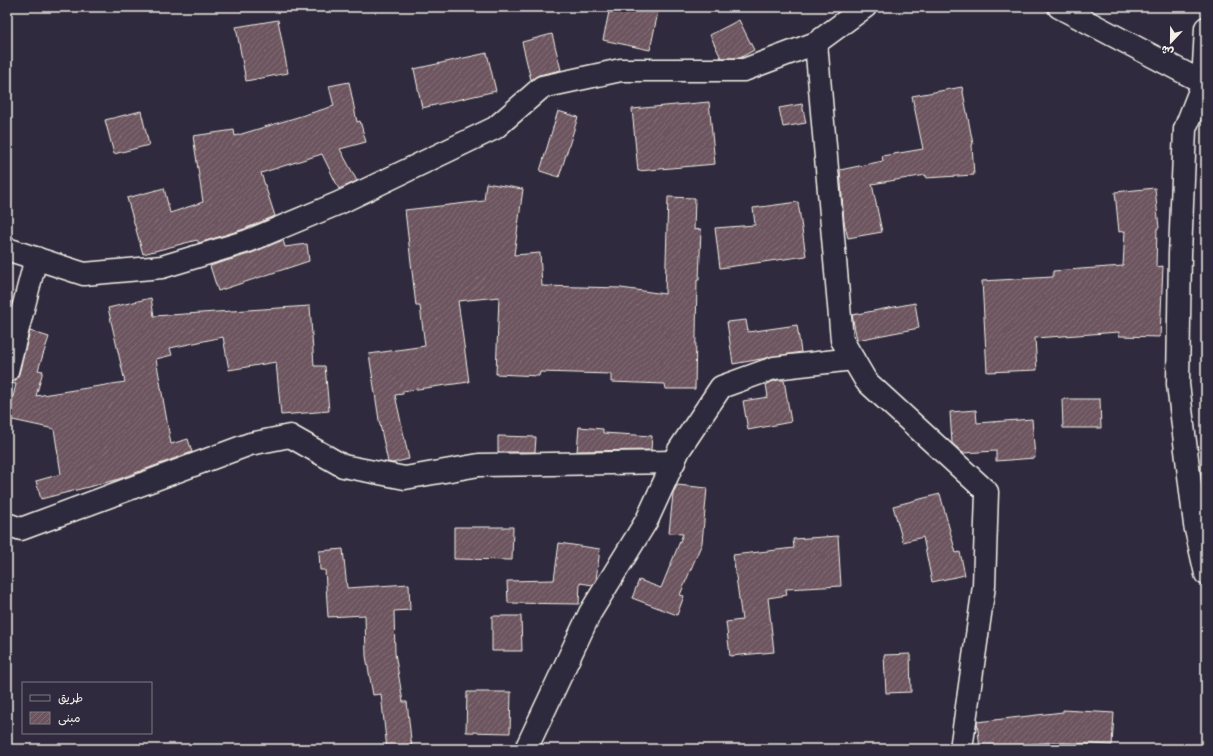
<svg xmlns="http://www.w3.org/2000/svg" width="1213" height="756" viewBox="0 0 1213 756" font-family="Itim,'Playpen Sans Arabic',sans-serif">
<defs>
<pattern id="building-hatch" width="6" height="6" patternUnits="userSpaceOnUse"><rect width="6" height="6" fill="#6d555f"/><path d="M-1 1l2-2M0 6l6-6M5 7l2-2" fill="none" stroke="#826e76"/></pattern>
</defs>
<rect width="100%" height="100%" fill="#2f2a3d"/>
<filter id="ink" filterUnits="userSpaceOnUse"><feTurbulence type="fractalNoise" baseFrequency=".025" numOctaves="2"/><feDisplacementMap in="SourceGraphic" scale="8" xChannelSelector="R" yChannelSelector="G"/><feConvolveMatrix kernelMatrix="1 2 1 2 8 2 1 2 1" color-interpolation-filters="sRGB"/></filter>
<g filter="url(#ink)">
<g fill="url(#building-hatch)" stroke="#f4f1e8">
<path d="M 610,7 L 634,7 L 658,12 L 650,50 L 603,40 Z"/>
<path d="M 278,20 L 288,73 L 246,81 L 236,27 Z"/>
<path d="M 739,20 L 754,50 L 740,58 L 721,58 L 710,35 Z"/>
<path d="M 552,34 L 561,70 L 539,75 L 531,80 L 522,42 Z"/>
<path d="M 487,53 L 496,91 L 422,108 L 414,69 Z"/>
<path d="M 349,82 L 357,122 L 360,121 L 366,142 L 340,149 L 357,181 L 339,189 L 322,154 L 261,173 L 275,216 L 244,229 L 199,243 L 197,240 L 143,254 L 127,198 L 164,188 L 170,213 L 203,202 L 193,136 L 234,130 L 235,136 L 334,106 L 329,86 Z"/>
<path d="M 962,87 L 973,144 L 972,145 L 974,175 L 926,178 L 926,175 L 872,184 L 882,232 L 848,238 L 844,222 L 840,170 L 883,161 L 882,156 L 923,149 L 912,96 Z"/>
<path d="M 709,102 L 715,164 L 638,171 L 632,109 Z"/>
<path d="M 802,104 L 806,123 L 783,127 L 779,108 Z"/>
<path d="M 141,111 L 149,145 L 114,154 L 105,120 Z"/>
<path d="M 558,111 L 578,117 L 559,177 L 540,171 Z"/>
<path d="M 486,183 L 523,189 L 514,255 L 540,253 L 542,286 L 621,288 L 665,294 L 668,197 L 695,198 L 694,230 L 701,229 L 699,280 L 697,280 L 695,389 L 666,389 L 665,384 L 611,382 L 611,374 L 540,372 L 539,376 L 496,374 L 499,297 L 458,301 L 469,382 L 403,391 L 403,394 L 395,395 L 409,459 L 392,463 L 388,462 L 379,420 L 369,354 L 425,346 L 420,306 L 416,306 L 405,210 L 484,201 Z"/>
<path d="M 1155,188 L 1159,228 L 1157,228 L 1156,267 L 1163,266 L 1160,337 L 1119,336 L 1119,332 L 1035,338 L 1037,370 L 987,372 L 982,281 L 1053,277 L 1053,271 L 1123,266 L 1125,231 L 1119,232 L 1115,192 Z"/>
<path d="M 798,202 L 806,256 L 720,268 L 715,228 L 755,225 L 753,208 Z"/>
<path d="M 283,240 L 285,247 L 307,244 L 309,261 L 218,291 L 210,266 L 252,253 Z"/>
<path d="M 151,298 L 154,316 L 310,306 L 314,366 L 325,366 L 329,411 L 281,415 L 276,362 L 229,370 L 223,337 L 170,348 L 172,355 L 156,359 L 171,444 L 188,439 L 192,452 L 116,480 L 41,499 L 36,481 L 61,474 L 54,429 L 8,419 L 16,384 L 8,383 L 16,380 L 19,374 L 30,331 L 49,337 L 38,370 L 43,371 L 36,396 L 125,382 L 108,308 Z"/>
<path d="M 915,303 L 919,328 L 857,340 L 852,315 Z"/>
<path d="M 746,320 L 748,332 L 797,325 L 801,352 L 733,364 L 727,322 Z"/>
<path d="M 777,380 L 784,380 L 791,422 L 748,430 L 743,401 L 768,397 L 766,384 Z"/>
<path d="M 1062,399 L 1100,399 L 1101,428 L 1063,428 Z"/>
<path d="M 976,410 L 977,423 L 1032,419 L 1035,458 L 996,461 L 996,451 L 963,453 L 952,443 L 950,412 Z"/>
<path d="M 579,427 L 603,429 L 603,433 L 652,436 L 651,450 L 577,451 Z"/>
<path d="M 498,436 L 536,437 L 535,452 L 498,452 Z"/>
<path d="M 677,485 L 707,488 L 702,543 L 680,595 L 684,596 L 677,615 L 632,598 L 639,580 L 661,588 L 683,534 L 669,533 L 673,494 Z"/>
<path d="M 940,494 L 956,553 L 960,552 L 965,575 L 932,582 L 923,537 L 903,542 L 893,506 Z"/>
<path d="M 454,527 L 513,527 L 512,560 L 454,559 Z"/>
<path d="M 838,536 L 841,586 L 786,589 L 787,595 L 768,598 L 774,652 L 730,656 L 726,622 L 742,620 L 733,555 L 794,548 L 793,539 Z"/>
<path d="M 559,543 L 600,549 L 596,580 L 593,585 L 580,583 L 579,604 L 508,603 L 507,581 L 554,580 Z"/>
<path d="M 343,549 L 347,588 L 409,584 L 410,610 L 394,611 L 395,653 L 403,702 L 407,702 L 412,749 L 387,749 L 381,694 L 373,695 L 366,656 L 365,615 L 328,617 L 325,570 L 320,570 L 319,551 Z"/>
<path d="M 492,616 L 521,616 L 522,651 L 492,651 Z"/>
<path d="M 910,654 L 911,692 L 886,693 L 884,655 Z"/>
<path d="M 467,692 L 511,692 L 510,733 L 466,732 Z"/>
<path d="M 1063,710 L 1114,713 L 1112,745 L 1053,742 L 980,749 L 977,722 L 1063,712 Z"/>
</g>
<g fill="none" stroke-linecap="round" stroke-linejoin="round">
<g stroke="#f4f1e8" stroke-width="25">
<g id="minor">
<path d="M 1059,7 L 1206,84"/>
<path d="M 1206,28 L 1203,83 L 1185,129 L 1180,254 L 1178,384 L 1195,525 L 1206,574"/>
<path d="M 816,43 L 842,340 L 866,381 L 987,492 L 984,586 L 961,749"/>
<path d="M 7,249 L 84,274 L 162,267 L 248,241 L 339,203 L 495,128 L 542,87 L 621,70 L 744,70 L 816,43 L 865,7"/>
<path d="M 7,371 L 36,258"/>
<path d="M 7,524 L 21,529 L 250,444 L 290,436 L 343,466 L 405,478 L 479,465 L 674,462"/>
<path d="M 526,749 L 590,613 L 647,520 L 679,450 L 721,387 L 774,368 L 853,359"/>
</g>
</g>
<use href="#minor" stroke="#2f2a3d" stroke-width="22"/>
</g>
</g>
<rect width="1213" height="756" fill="none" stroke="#2f2a3d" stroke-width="24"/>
<rect x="12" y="12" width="1189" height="732" fill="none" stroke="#f4f1e8" stroke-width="1.5" filter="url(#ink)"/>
<rect x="22" y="682" width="130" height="52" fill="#2f2a3d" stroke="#7e7a81"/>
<rect x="30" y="695" width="20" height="6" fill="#2f2a3d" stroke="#7e7a81"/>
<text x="58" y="702" font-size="12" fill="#f4f1e8">طريق</text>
<rect x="30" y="712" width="20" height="12" fill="url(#building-hatch)" stroke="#7e7a81"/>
<text x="58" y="722" font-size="12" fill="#f4f1e8">مبنى</text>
<g transform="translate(1171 42) rotate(202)" stroke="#2f2a3d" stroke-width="3" paint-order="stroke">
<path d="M0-3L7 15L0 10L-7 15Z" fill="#f4f1e8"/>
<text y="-6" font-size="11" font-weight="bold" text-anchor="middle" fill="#f4f1e8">ش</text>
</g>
</svg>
